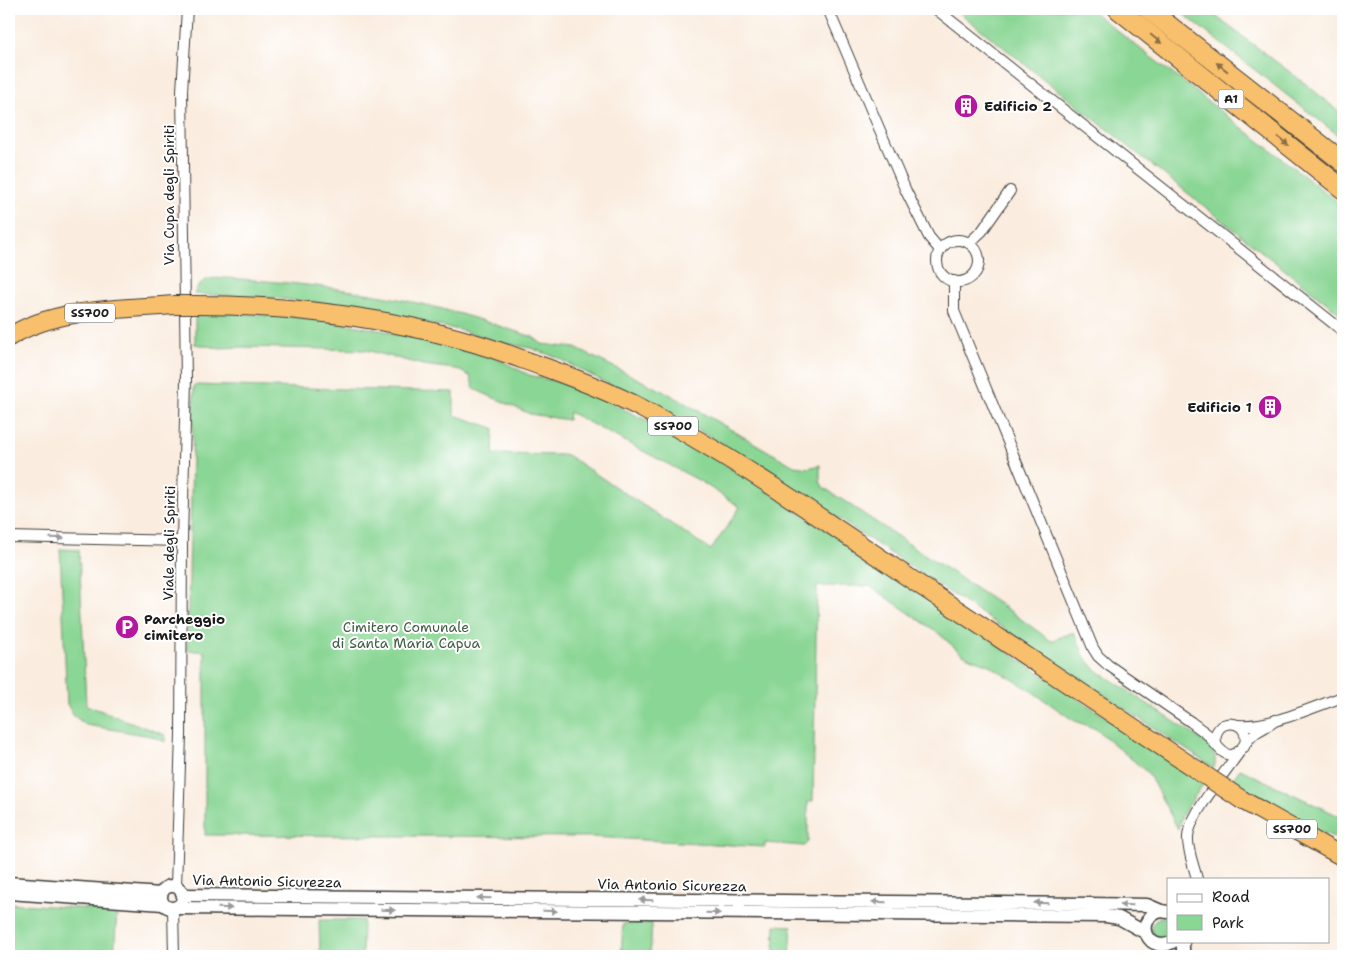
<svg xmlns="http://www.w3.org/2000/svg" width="1352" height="965" viewBox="0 0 1352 965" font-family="'Shantell Sans',sans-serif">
<rect width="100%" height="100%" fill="#fff"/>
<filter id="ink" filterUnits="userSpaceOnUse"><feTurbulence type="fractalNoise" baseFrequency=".02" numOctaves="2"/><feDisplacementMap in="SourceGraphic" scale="10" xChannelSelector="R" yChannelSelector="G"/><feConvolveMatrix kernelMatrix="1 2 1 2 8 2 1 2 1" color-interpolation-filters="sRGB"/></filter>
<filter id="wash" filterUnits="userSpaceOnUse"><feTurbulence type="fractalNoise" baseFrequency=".0096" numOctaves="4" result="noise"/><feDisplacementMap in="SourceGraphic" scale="20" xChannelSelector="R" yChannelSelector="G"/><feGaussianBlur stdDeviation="1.12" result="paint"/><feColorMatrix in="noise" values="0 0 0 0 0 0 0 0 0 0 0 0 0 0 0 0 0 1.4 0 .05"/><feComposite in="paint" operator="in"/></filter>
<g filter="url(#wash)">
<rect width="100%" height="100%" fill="#faecde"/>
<g fill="#8ad694" stroke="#537958">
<path d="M 955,9 L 1089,9 L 1343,206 L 1343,316 Z"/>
<path d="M 1177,9 L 1206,9 L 1307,85 L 1343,115 L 1343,139 Z"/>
<path d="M 226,278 C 303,283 382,292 457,313 C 482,320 508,329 533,337 L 542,344 L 575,348 L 671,395 L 794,466 L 808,468 L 820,465 L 820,481 L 823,487 L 1010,611 L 1051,641 L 1074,632 L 1084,656 L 1095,669 L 1208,744 C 1214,753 1217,757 1214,768 L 771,474 L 709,436 L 556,357 L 530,348 L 503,343 L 460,330 L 334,305 L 274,298 L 194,294 C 202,277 208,279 226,278 Z"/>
<path d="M 195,313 L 227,313 L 313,318 L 375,329 L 449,344 L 492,356 L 529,375 L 574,386 L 595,395 L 664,429 L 751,480 L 1204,783 L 1182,815 L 1178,829 L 1148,773 L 1096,729 L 1073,720 L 1027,688 L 989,665 L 970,658 L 961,653 L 937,632 L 870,586 L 817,586 L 813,801 L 808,802 L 808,842 L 804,846 L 765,843 L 765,847 L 593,837 L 205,835 L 205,652 L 187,650 L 194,385 L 454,392 L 454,415 L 494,428 L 493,454 L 567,455 L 711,550 L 740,507 L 700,481 L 569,412 L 568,420 L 530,414 L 474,389 L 470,376 L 456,369 L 423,365 L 366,350 L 243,347 L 219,348 L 195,344 Z"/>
<path d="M 60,549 L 79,550 L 86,705 L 165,735 L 165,742 L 151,736 L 86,725 L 73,715 L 67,704 Z"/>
<path d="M 1240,769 L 1343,818 L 1343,840 L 1309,828 L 1232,780 Z"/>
<path d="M 9,903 L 117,911 L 114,956 L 9,956 Z"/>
<path d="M 1159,917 L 1168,918 L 1167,939 L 1157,938 L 1152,932 L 1151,925 Z"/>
<path d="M 319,920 L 363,920 L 362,956 L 320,956 Z"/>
<path d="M 652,923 L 650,956 L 621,956 L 623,924 Z"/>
<path d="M 775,925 L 792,926 L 790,956 L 774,956 Z"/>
</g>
</g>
<g filter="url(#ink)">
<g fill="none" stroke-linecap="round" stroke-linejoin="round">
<g stroke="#3d3b39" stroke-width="12">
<g id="minor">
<path d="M 828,9 L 906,191 L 929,237 L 940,250"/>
<path d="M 936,9 L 1343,331"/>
<circle cx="958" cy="261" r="21"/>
<path d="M 969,243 L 982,231 L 1010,191"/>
<path d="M 954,281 L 954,311 L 1093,648 L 1098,656 L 1108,665 L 1191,722 L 1207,734 L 1217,746"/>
<path d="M 9,537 L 182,541"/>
<path d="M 1238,725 C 1270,728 1312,707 1343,697"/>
<path d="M 1244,747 C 1255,716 1207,716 1217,746 C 1235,768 1242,744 1253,735 C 1260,729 1269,726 1276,720"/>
<path d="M 1197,879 C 1194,866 1187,850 1188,837 C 1189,816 1227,770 1240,751"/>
<path d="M 176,886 L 181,735 L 182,541 L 186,380 L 182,91 L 187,9"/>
<path d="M 173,909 L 174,956"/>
</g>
</g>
<g stroke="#3d3b39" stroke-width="15">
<g id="tertiary">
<path d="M 9,883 L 161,894"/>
<circle cx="172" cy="897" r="11"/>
<path d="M 9,893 L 163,904"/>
<path d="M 183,895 L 1090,904 L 1147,905 L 1161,911 L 1168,912"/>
<path d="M 176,908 L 1106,916 L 1119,918 L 1146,933"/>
<path d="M 1161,911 C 1131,920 1150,957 1174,941"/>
<path d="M 1183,941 L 1183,956"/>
</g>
</g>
<g stroke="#3d3b39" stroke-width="20">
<g id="trunk">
<path d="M 195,305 C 286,305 387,317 474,343 C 498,350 521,359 544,367 C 577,379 611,392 643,409 C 734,458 820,517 905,575 C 1002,640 1100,705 1197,770"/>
<path d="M 9,337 C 55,308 122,309 175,305"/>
<path d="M 1242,800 L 1343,857"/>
</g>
</g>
<g stroke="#3d3b39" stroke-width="21">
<g id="motorway">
<path d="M 1118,9 L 1343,189"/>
<path d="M 1148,9 L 1343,162"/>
</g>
</g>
<use href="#minor" stroke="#fff" stroke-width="10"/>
<use href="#tertiary" stroke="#fff" stroke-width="12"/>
<use href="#trunk" stroke="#f8bf6c" stroke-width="18"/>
<use href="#motorway" stroke="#f8bf6c" stroke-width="19"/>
<g stroke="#3d3b39" stroke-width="20" stroke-linecap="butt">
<g id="trunk-bridge">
<path d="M 175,305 L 195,305"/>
<path d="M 1197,770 L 1242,800"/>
</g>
</g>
<use href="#trunk-bridge" stroke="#f8bf6c" stroke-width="18"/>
</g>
<defs><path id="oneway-solid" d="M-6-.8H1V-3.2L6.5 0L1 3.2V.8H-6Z" transform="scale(1.25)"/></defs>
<g fill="#8a6e44">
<use href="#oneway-solid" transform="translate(1156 39) rotate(39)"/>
<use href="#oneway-solid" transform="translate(1222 67) rotate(-142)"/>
<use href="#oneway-solid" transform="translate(1283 141) rotate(39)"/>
</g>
<g fill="#999">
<use href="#oneway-solid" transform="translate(57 538) rotate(1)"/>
<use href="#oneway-solid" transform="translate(484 898) rotate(-179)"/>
<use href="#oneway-solid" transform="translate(646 900) rotate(-179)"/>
<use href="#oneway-solid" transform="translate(879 902) rotate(-179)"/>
<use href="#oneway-solid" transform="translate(1041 903) rotate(-179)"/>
<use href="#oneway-solid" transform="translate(1126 905) rotate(-179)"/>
<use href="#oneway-solid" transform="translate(225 908) rotate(1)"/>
<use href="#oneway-solid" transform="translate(388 910) rotate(1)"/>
<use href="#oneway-solid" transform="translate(550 911) rotate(1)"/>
<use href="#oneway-solid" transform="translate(713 913) rotate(1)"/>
</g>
</g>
<defs>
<g id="building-disc" transform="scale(1.25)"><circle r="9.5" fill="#b5179e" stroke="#fff"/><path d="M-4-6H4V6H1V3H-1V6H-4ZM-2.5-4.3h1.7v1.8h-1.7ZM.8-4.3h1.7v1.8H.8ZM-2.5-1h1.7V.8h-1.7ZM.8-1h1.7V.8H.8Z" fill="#fff"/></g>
<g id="parking-disc" transform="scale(1.25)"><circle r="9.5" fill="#b5179e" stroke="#fff"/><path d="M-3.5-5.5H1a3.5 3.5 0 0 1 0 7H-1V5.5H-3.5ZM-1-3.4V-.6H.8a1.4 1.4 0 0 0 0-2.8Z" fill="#fff"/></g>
</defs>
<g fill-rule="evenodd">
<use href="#building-disc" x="966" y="106"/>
<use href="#building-disc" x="1270" y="407"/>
<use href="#parking-disc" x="127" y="627"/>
</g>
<g text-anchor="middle" stroke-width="4" stroke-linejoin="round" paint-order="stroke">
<g fill="#fff" stroke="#606060" stroke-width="1">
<rect x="1218.5" y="89.5" width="25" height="19" rx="4"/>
<rect x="65" y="303.5" width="50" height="19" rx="4"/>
<rect x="648" y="416.5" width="50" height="19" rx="4"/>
<rect x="1267" y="819.5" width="50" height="19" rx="4"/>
</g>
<g font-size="12" font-weight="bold" fill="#1c1c1c">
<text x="1231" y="103">A1</text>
<text x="90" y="317">SS700</text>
<text x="673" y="430">SS700</text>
<text x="1292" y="833">SS700</text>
</g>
<g font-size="14" font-weight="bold" fill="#1c1c1c" stroke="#fff" text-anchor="start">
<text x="984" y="111">Edificio 2</text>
<text x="1252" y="412" text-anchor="end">Edificio 1</text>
<text x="144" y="624">Parcheggio<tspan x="144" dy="16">cimitero</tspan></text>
</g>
<g font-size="14" fill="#1c1c1c" stroke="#fff">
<text transform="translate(169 195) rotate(-90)" y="5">Via Cupa degli Spiriti</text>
<text transform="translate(169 543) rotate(-89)" y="5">Viale degli Spiriti</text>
<text transform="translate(267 881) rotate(1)" y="5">Via Antonio Sicurezza</text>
<text transform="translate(672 885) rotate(1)" y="5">Via Antonio Sicurezza</text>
</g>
<g font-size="14" fill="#425d46" stroke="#fff">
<text x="406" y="632">Cimitero Comunale<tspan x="406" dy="16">di Santa Maria Capua</tspan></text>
</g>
</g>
<rect width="1352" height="965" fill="none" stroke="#fff" stroke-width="30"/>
<rect x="1167" y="878" width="162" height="65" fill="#ffffff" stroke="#a4a4a4"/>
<rect x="1177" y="894" width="25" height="8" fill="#ffffff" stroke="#a4a4a4"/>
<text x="1212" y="902" font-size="15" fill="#1c1c1c">Road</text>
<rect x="1177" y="915" width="25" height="15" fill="#8ad694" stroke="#a4a4a4"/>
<text x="1212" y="928" font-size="15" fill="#1c1c1c">Park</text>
</svg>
